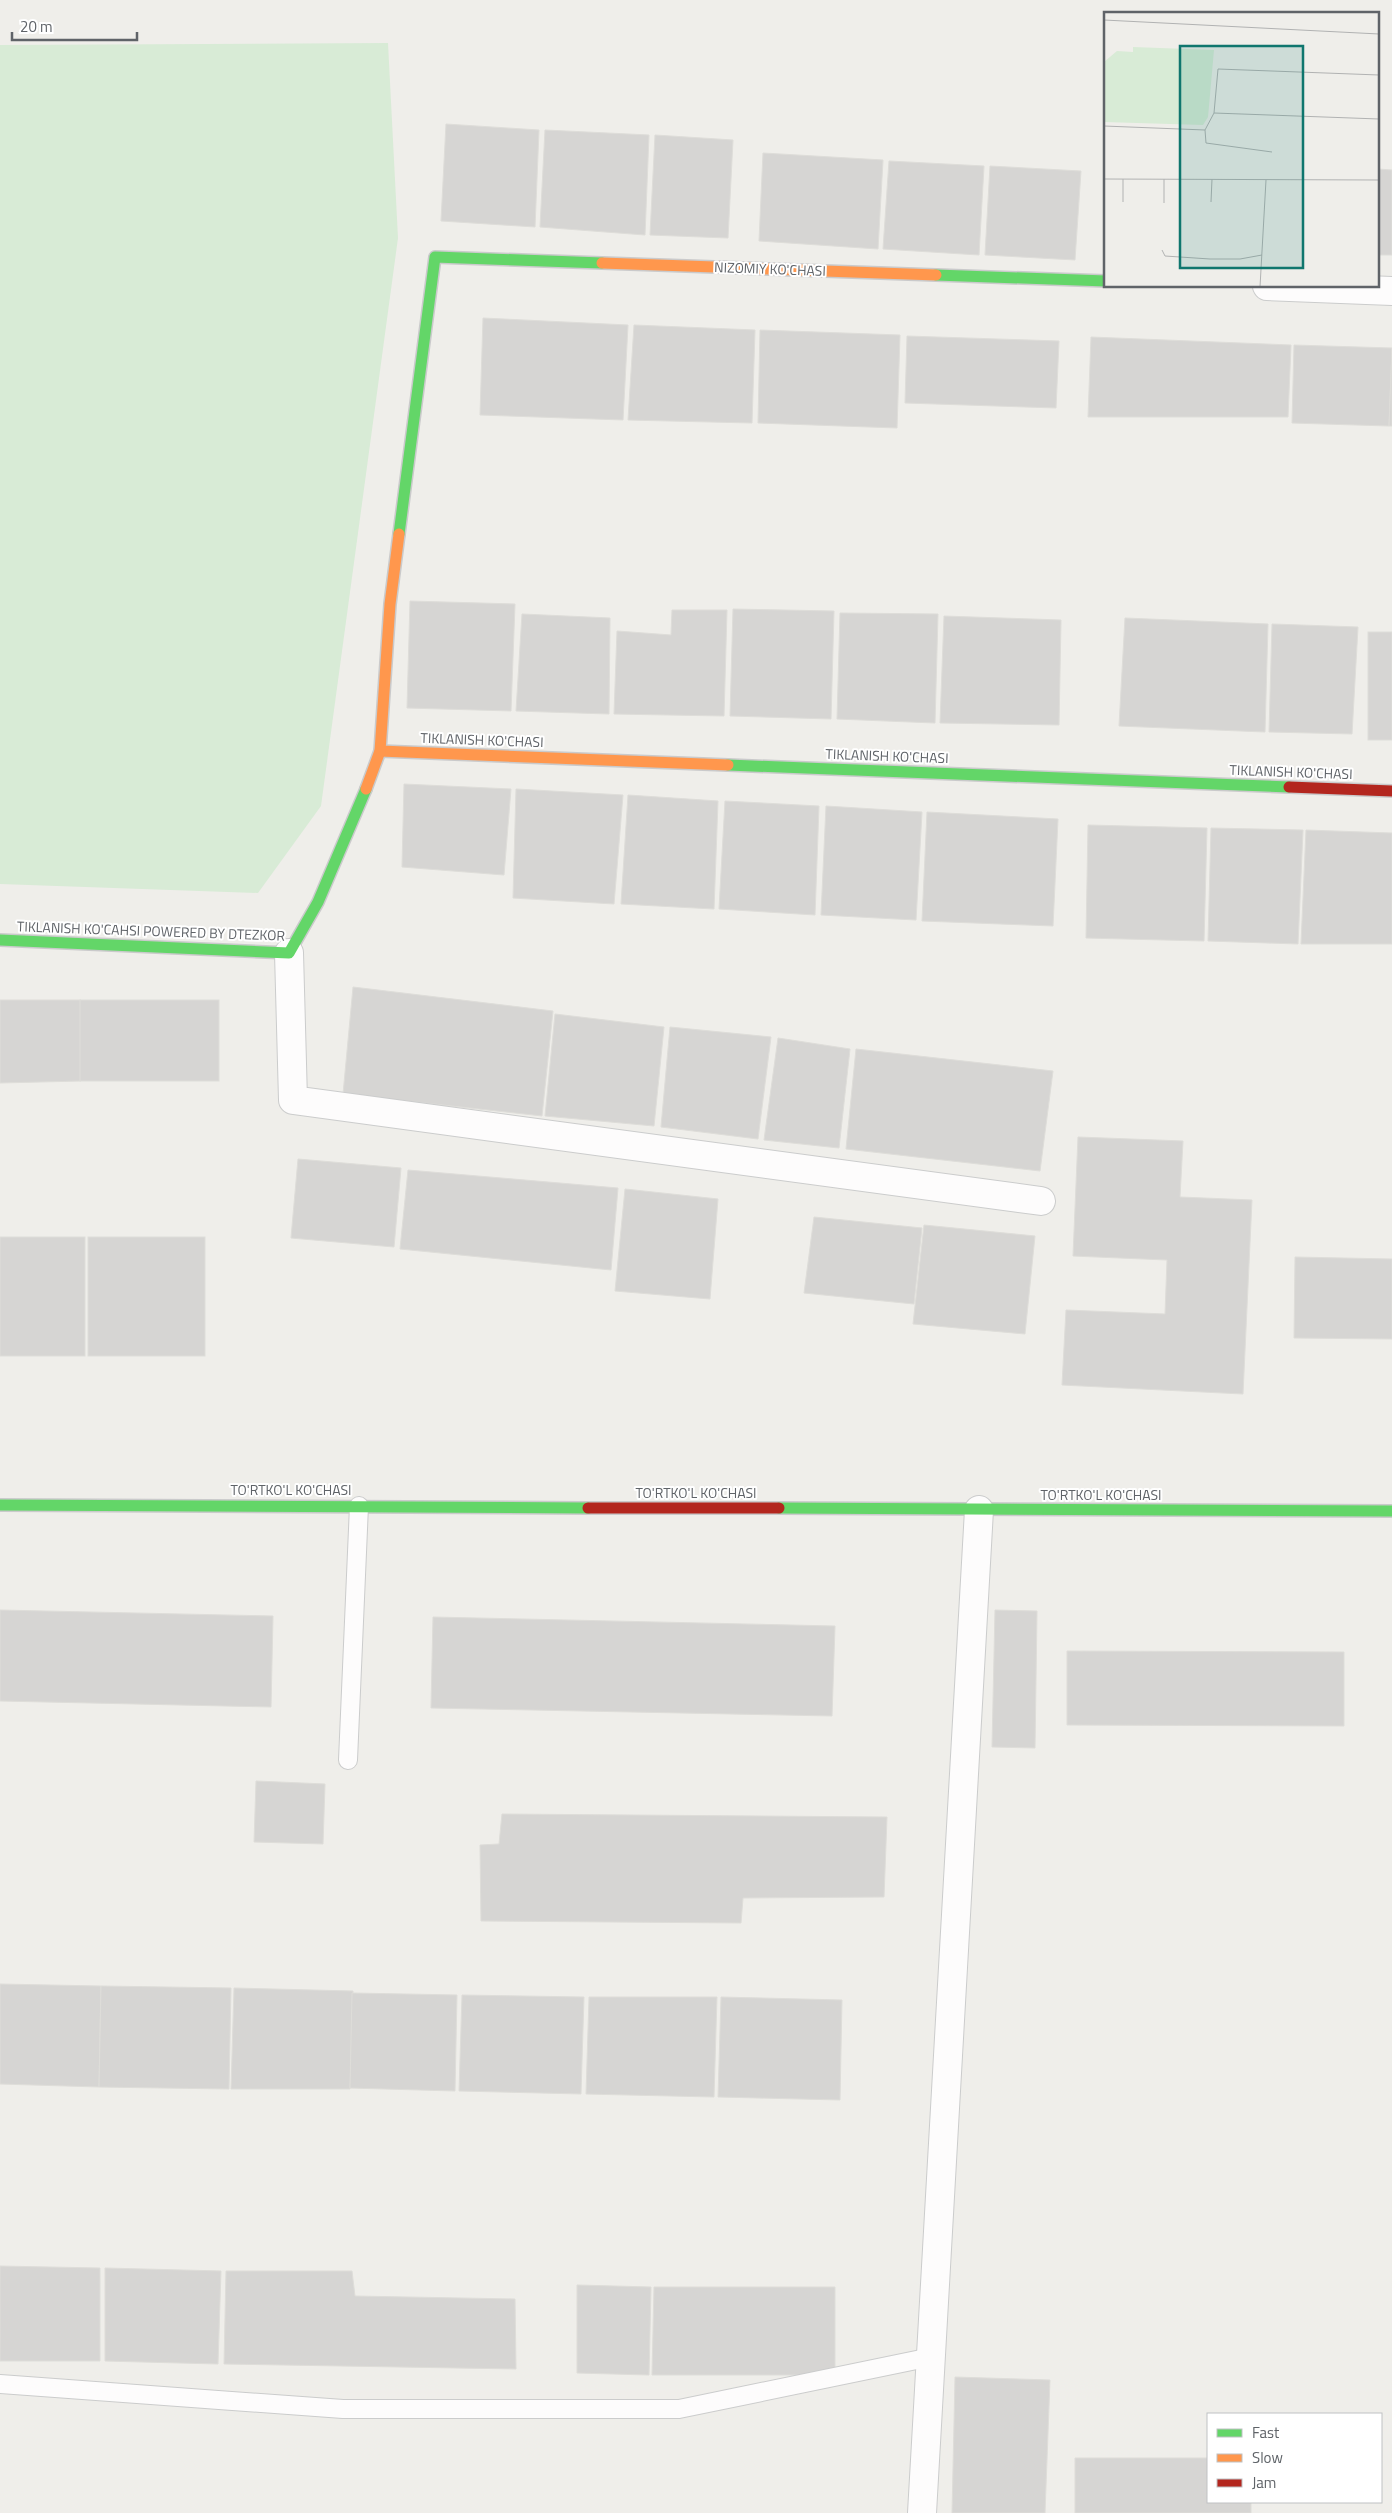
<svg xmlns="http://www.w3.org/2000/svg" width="1392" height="2513" viewBox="0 0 1392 2513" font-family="'Titillium Web',sans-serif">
<rect width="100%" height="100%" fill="#efeeea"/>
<path fill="#d8ebd6" d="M 388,43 L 398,238 L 321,806 L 258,893 L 0,884 L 0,45 Z"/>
<g fill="#d6d5d3" stroke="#deddd9">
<path d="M 446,124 L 539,130 L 535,227 L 441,221 Z"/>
<path d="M 545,130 L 649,135 L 645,235 L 540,227 Z"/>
<path d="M 655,135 L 733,140 L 728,238 L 650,235 Z"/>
<path d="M 763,153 L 883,160 L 878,249 L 759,241 Z"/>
<path d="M 889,161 L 984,166 L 979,255 L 883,249 Z"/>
<path d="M 990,166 L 1081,171 L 1075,260 L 985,255 Z"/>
<path d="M 1378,169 L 1392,170 L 1392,255 L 1378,255 Z"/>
<path d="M 483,318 L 628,325 L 623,420 L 480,415 Z"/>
<path d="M 634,325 L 755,330 L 752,423 L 628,420 Z"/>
<path d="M 760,330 L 900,335 L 897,428 L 758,423 Z"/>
<path d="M 907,336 L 1059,341 L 1056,408 L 905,403 Z"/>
<path d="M 1091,337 L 1291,345 L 1288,417 L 1088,417 Z"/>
<path d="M 1294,345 L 1392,348 L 1389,426 L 1292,423 Z"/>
<path d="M 1392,348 L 1392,426 L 1389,426 Z"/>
<path d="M 410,601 L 515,604 L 511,711 L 407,708 Z"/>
<path d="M 733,609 L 834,611 L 831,719 L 730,716 Z"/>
<path d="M 672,610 L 727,610 L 724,716 L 614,714 L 617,631 L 671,635 Z"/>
<path d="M 840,613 L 938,614 L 935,723 L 837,719 Z"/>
<path d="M 522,614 L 610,618 L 609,714 L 516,711 Z"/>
<path d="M 944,616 L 1061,620 L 1059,725 L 940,723 Z"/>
<path d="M 1125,618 L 1268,624 L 1265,732 L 1119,726 Z"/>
<path d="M 1272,624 L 1358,627 L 1352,734 L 1269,732 Z"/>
<rect x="1368" y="632" width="24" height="108"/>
<path d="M 404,784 L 511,789 L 504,875 L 402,867 Z"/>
<path d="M 516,789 L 623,795 L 614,904 L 513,898 Z"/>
<path d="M 628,795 L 718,801 L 714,909 L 621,904 Z"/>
<path d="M 725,801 L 819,806 L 815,915 L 719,909 Z"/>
<path d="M 826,806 L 922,812 L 916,920 L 821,915 Z"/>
<path d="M 927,812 L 1058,819 L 1053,926 L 922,921 Z"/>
<path d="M 1088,825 L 1207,828 L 1204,941 L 1086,938 Z"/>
<path d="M 1211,828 L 1303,830 L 1298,944 L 1208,941 Z"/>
<path d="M 1306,830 L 1392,833 L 1392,944 L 1301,944 Z"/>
<path d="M 353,987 L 553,1011 L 542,1116 L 343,1094 Z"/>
<path d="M 0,1000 L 81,1000 L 81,1081 L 0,1083 Z"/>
<rect x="80" y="1000" width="139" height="81"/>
<path d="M 555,1014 L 664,1027 L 654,1126 L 545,1116 Z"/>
<path d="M 670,1027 L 771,1037 L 758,1139 L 661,1127 Z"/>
<path d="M 778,1038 L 850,1049 L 839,1148 L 764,1140 Z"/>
<path d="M 856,1049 L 1053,1071 L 1040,1171 L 846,1149 Z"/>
<path d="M 1078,1137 L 1183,1141 L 1180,1197 L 1252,1200 L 1243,1394 L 1062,1385 L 1066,1310 L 1165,1314 L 1167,1260 L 1073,1256 Z"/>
<path d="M 298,1159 L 401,1168 L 394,1247 L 291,1238 Z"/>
<path d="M 408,1170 L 618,1188 L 611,1270 L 400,1249 Z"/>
<path d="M 625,1189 L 718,1199 L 710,1299 L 615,1291 Z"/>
<path d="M 814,1217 L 922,1228 L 914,1304 L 804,1293 Z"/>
<path d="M 924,1225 L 1035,1236 L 1025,1334 L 913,1324 Z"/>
<rect x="0" y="1237" width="85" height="119"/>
<rect x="88" y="1237" width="117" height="119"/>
<path d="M 1295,1257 L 1392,1259 L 1392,1339 L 1294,1338 Z"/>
<path d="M 0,1610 L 273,1616 L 271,1707 L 0,1701 Z"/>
<path d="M 995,1610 L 1037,1611 L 1035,1748 L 992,1747 Z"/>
<path d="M 433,1617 L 835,1626 L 832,1716 L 431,1708 Z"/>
<path d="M 1067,1651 L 1344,1652 L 1344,1726 L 1067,1725 Z"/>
<path d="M 256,1781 L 325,1784 L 323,1844 L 254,1842 Z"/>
<path d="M 502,1814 L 887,1817 L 884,1897 L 743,1898 L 741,1923 L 481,1921 L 480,1845 L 499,1844 Z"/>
<path d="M 0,1984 L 101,1986 L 99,2087 L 0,2084 Z"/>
<path d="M 101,1986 L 231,1988 L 229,2089 L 99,2087 Z"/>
<path d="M 234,1988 L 353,1991 L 350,2089 L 231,2089 Z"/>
<path d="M 352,1993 L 457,1995 L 455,2091 L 350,2088 Z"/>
<path d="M 462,1995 L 584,1997 L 581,2094 L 459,2091 Z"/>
<path d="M 589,1997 L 717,1997 L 714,2097 L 586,2094 Z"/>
<path d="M 721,1997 L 842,2000 L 840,2100 L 718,2097 Z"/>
<path d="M 0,2266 L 100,2268 L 100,2361 L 0,2361 Z"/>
<path d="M 105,2268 L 221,2271 L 218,2364 L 105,2361 Z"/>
<path d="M 226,2271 L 352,2271 L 355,2296 L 515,2299 L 516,2369 L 224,2364 Z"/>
<path d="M 577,2285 L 651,2287 L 649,2375 L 577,2373 Z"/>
<path d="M 654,2287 L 835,2287 L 835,2375 L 652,2375 Z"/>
<path d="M 955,2377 L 1050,2380 L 1045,2513 L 952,2513 Z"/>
<path d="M 1075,2458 L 1208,2458 L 1208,2502 L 1251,2502 L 1251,2513 L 1075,2513 Z"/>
</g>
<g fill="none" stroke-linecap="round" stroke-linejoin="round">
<g stroke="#cbcccc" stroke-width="20">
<g id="lane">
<path d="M 348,1760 L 359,1506"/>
<path d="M 0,2384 L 343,2409 L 679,2409 L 931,2357"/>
</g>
</g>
<g stroke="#cbcccc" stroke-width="30">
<g id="street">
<path d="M 1267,286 L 1392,291"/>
<path d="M 289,953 L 293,1100 L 1041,1201"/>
<path d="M 922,2513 L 979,1510"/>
</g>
</g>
<g stroke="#cacacb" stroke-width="14">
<g id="fast">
<path d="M 936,275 L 1106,281"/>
<path d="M 399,534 L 435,257 L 602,263"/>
<path d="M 728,765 L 1289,787"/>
<path d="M 0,940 L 289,953 L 318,902 L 366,789"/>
<path d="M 0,1505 L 588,1508"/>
<path d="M 779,1508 L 1392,1511"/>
</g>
</g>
<g stroke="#cacacb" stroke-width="14">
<g id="slow">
<path d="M 602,263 L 936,275"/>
<path d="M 380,751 L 728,765"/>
<path d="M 366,789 L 380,751 L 390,604 L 399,534"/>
</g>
</g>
<g stroke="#cacacb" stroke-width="14">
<g id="jam">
<path d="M 1289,787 L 1392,791"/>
<path d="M 588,1508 L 779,1508"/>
</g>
</g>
<use href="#lane" stroke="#fdfcfc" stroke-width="18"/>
<use href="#street" stroke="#fdfcfc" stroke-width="28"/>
<use href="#fast" stroke="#63d668" stroke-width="11"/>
<use href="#slow" stroke="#ff974d" stroke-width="11"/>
<use href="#jam" stroke="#b3261e" stroke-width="11"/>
</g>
<g text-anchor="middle" stroke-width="4" stroke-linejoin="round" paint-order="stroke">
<g font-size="14" fill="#5f6368" stroke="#fff">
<text transform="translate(770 269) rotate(2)" y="5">NIZOMIY KO'CHASI</text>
<text transform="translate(482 740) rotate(2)" y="5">TIKLANISH KO'CHASI</text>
<text transform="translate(887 756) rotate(2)" y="5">TIKLANISH KO'CHASI</text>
<text transform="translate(1291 772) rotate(2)" y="5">TIKLANISH KO'CHASI</text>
<text transform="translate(151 931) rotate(2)" y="5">TIKLANISH KO'CAHSI POWERED BY DTEZKOR</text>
<text x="291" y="1495">TO'RTKO'L KO'CHASI</text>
<text x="696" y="1498">TO'RTKO'L KO'CHASI</text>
<text x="1101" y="1500">TO'RTKO'L KO'CHASI</text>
</g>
</g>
<g transform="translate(1104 12)">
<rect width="275" height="275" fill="#efeeea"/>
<path d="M 29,35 L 110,38 L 104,105 L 99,113 L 0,110 L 0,50 L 13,39 L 29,40 Z" fill="#d8ebd6"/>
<path fill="none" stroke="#b1b2b2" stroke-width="1" d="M 0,8 L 275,22M 110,101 L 275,107M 0,114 L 101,118 L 110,101 L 114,57 L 275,63M 101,118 L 102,131 L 168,140M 0,167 L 275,168M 19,167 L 19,190M 60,167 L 60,191M 107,190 L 108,167M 58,238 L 61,244 L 106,247 L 136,247 L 158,243M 156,275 L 162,168"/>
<path fill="#0f766e" fill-opacity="0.15" stroke="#0f766e" stroke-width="2.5" d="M 76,34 L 199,34 L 199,256 L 76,256 Z"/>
<rect width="275" height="275" fill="none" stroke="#5f6368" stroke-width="2.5"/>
</g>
<rect x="1207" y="2413" width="175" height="90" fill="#ffffff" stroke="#bfc1c3"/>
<rect x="1217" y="2429" width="25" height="8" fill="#63d668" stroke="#bfc1c3"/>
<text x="1252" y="2438" font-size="15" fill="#5f6368">Fast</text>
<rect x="1217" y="2454" width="25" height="8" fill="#ff974d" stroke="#bfc1c3"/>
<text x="1252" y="2463" font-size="15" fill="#5f6368">Slow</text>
<rect x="1217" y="2479" width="25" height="8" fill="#b3261e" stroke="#bfc1c3"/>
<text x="1252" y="2488" font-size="15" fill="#5f6368">Jam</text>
<path d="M12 32v8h125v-8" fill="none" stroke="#5f6368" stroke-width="2.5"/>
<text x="20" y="32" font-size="15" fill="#5f6368" stroke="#ffffff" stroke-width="4" paint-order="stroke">20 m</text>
</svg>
